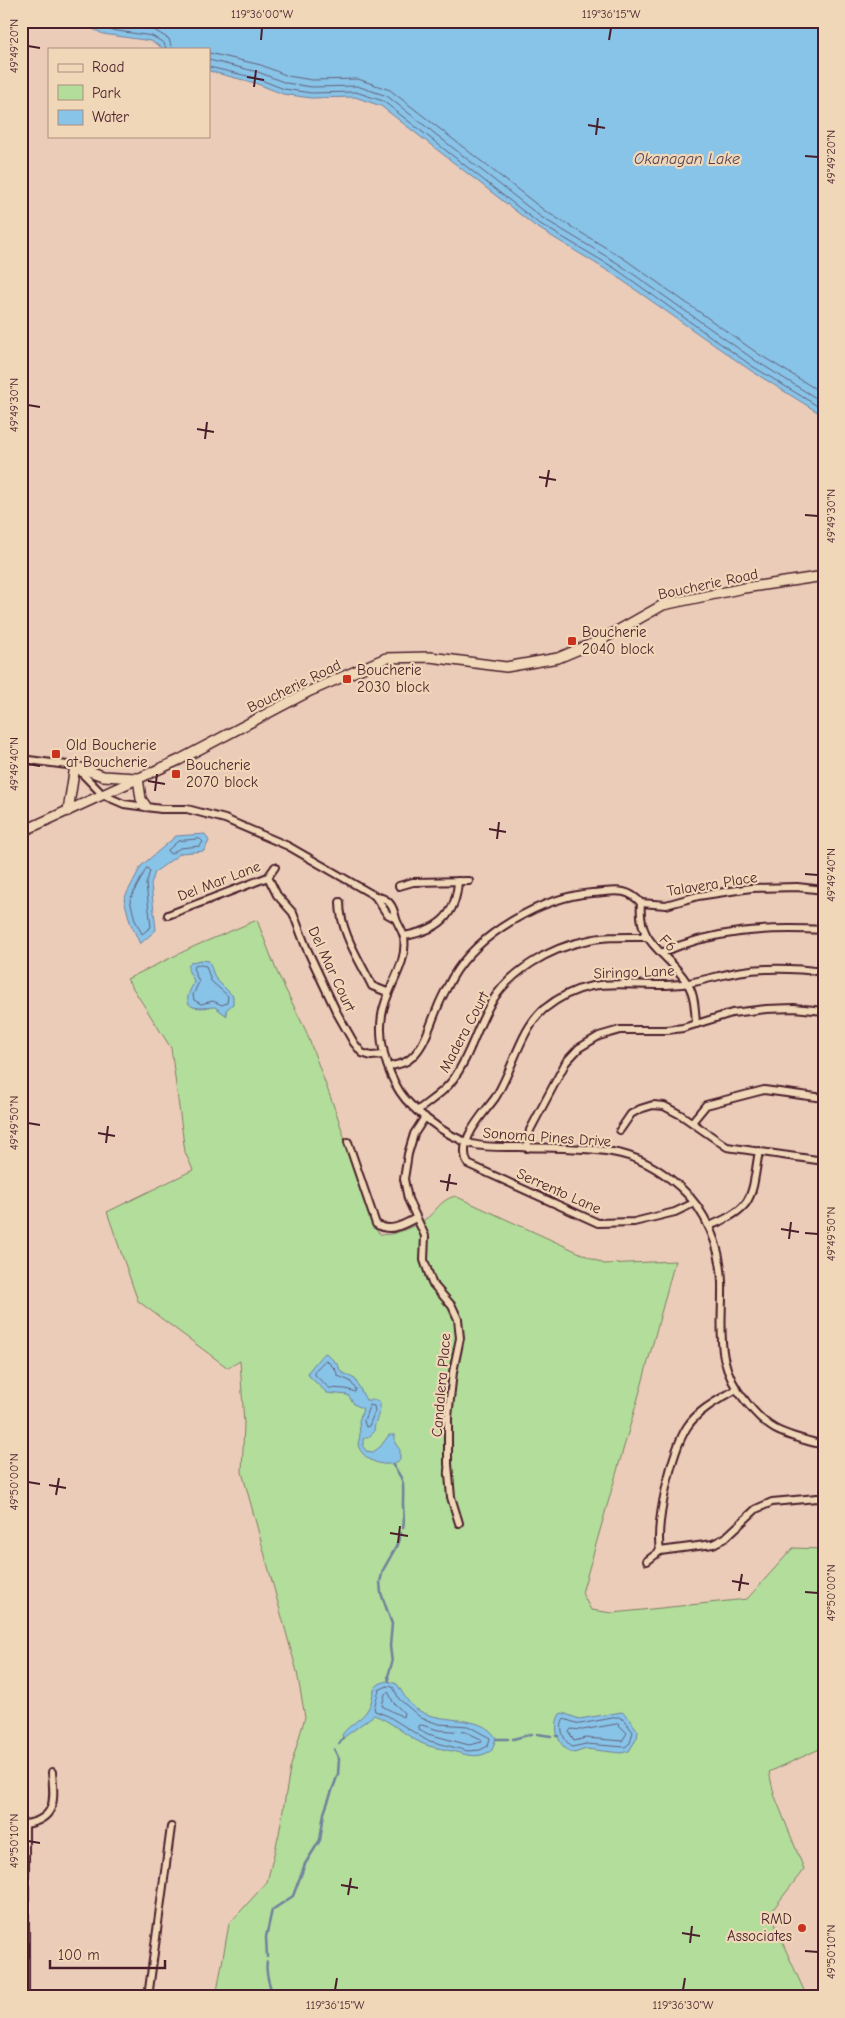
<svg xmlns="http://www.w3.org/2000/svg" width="845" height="2018" viewBox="0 0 845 2018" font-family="'Comic Neue',sans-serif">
<rect width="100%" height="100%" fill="#ebccb9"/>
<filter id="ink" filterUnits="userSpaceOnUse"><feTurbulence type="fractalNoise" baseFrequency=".02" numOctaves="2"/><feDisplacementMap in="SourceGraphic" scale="10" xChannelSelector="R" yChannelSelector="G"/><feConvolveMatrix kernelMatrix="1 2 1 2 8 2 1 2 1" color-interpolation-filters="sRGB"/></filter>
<g filter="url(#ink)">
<path fill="#b2dd9b" stroke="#7e7e63" d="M 257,920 L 277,972 L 306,1031 L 337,1115 L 372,1223 C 374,1226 375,1230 379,1233 C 388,1239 415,1226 424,1220 C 437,1212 438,1201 455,1196 L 604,1264 L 675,1261 L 642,1384 L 582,1593 L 591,1610 L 613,1613 L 747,1599 L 793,1548 L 824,1549 L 824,1747 L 769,1772 L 774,1794 L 804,1869 L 771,1912 L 779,1935 L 807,1997 L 216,1997 L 229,1924 L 267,1882 L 279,1834 L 290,1769 L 305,1717 L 297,1672 L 242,1472 L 244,1424 L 240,1361 L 228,1368 L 138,1301 L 107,1212 L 193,1170 L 185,1152 L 171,1048 L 127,979 L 195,946 Z"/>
<g fill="#88c3e8" stroke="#6f819c">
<path d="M 77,21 L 824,21 L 824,416 L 750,370 L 613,274 L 535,226 L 381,106 L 355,97 L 311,98 L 283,94 L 255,83 L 209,71 L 209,49 L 164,49 L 151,41 L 103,34 Z"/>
<path d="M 205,834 L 209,841 L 204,851 L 181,853 L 155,872 L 151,884 L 156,930 L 140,944 L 130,922 L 124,899 L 141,866 L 176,836 Z"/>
<path d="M 201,960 L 209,961 L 215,978 L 233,996 L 233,1004 L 226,1010 L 227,1016 L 215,1007 C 206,1007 182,1013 189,993 C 190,989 193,986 194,982 C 192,974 184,970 191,962 Z"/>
<path d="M 326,1353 L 338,1365 L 341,1372 L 355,1379 L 366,1400 L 375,1400 L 380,1403 C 381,1414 374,1421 374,1432 L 370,1436 L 363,1439 L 363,1446 L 366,1451 L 373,1452 L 380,1447 L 389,1435 L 395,1435 L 395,1443 L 400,1450 L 400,1460 C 386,1470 363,1461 358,1445 L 360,1435 L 359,1421 L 363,1409 L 354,1404 L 348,1395 L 327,1393 L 309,1376 L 308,1372 L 322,1355 Z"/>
<path d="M 387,1681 L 397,1684 C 403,1693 406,1701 415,1708 C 439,1726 481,1712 496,1738 L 492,1750 C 477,1761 463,1753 447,1750 C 439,1748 429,1747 421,1743 C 405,1735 391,1721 374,1715 L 343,1738 L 342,1735 C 349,1724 362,1720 368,1709 C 376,1696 368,1686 387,1681 Z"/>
<path d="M 622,1712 L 627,1716 L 638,1731 L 637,1738 L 629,1751 L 621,1753 L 586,1749 L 574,1753 C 558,1749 552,1726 560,1714 L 563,1713 L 579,1719 Z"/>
</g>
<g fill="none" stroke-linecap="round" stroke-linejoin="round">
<g stroke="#636177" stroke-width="1">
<path d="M 89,21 L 104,29 L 152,36 L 164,43 L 166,49"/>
<path d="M 103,21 L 154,30 L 169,39 L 172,49"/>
<path d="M 209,53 L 261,65 L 288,76 L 312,80 L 358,79 L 390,90 L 545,211 L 623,258 L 760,355 L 824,394"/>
<path d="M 209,60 L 258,72 L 286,83 L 312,87 L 357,86 L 387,96 L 541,217 L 619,264 L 756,361 L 824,403"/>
<path d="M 209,67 L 256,78 L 284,89 L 311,93 L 356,92 L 383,101 L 537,222 L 616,269 L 752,366 L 824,410"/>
<path d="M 200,839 L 203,842 L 200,846 L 180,848 L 171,854 L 168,852 L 168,850 L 178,841 Z"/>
<path d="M 147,868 L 150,871 L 146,884 L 151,927 L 142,934 L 135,920 L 130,900 Z"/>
<path d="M 201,965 L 206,966 L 211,981 L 228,996 L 227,1003 L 222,1005 L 213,1001 L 201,1004 L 194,1000 L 193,995 L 199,982 L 193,968 L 195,966 Z"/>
<path d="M 326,1360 L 335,1369 L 338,1376 L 350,1381 L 356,1389 L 355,1392 L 346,1389 L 329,1388 L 315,1375 L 314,1372 Z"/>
<path d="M 370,1405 L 374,1406 L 375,1411 L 369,1426 L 366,1427 L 364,1421 Z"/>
<path d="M 388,1686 L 393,1687 L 399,1699 L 421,1718 L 439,1724 L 468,1726 L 490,1738 L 488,1746 L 480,1750 L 468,1751 L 426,1740 L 388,1716 L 375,1711 L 374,1708 L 379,1690 Z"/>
<path d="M 389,1693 L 393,1702 L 404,1713 L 403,1717 L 382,1706 L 385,1694 Z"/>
<path d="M 619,1717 L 624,1720 L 633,1732 L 630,1743 L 625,1747 L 586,1744 L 572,1747 C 564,1741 558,1728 564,1719 L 579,1724 Z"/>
<path d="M 618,1724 L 627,1733 L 622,1741 L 586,1738 L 574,1741 L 569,1732 L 571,1729 L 582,1730 Z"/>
<path d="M 422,1725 L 438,1730 L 466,1732 L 481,1739 L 482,1742 L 469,1745 L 428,1734 L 419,1729 L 419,1726 Z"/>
</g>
<g stroke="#6f819c" stroke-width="2.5">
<path d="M 392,1464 C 406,1483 403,1482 403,1504 C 403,1512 405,1519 403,1528"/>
<path d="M 389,1681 L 388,1676 L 392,1663 L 390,1646 L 392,1624 L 381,1593 L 380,1582 L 383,1570 L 396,1547 L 401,1533"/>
<path d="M 537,1734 L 551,1736"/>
<path d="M 556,1736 L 558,1736"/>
<path d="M 496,1739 L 508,1739"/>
<path d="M 513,1739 L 532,1734"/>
<path d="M 339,1744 L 343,1738"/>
<path d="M 267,1957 L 266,1937 L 272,1910 L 293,1896 L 305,1864 L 320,1840 L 324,1813 L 338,1774 L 339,1759 L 334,1749"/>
<path d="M 267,1962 C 265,1972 270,1988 274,1997"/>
</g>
<g stroke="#4a1f2b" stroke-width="10">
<g id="minor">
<path d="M 21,759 L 75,766 L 103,795 L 124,804 L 161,809 L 187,809 L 225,819 L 288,846 L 375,896 C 389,899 393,905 396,919 C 398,925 403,931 404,938 C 408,965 386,988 382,1015 C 378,1041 386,1070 400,1092 C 407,1103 417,1111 427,1119 C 441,1130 455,1139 472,1144 C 487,1148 503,1147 519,1147 C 550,1148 582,1147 612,1152 C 638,1156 661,1170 680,1187 C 706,1210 721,1247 722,1282 C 723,1330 713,1363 747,1403 C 755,1413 764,1423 775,1429 C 790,1437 808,1441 824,1445"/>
<path d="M 268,877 L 277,895 L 293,913 L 306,947 L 337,1013 L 354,1043 L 362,1053 L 371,1056 L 384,1055"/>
<path d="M 399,886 L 413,882 L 469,881"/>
<path d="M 375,896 L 387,914 L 396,919"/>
<path d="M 340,902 C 340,932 359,959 372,986 L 387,992"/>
<path d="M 641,903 C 637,946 668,951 687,983 C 695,994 695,1011 696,1024"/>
<path d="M 168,915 L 268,877 L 275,867"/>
<path d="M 404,936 C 438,930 456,917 458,881"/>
<path d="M 661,953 C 713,930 768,927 824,930"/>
<path d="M 389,1067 C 394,1065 402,1064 407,1061 C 424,1050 429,1027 437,1009 C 441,998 447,988 452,978 C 477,934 542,897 592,893 C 613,892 626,886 641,903 L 666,905 L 698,896 L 751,888 L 797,887 L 824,890"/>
<path d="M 417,1111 C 428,1102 443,1093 452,1081 C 470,1057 476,1028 491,1003 C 510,971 550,948 585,941 C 604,936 626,937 646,937"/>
<path d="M 425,1117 L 414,1134 L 408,1154 L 404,1179 L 408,1199 L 425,1236 L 424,1260 L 432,1283 L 452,1306 L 458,1319 L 460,1338 L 453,1372 L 448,1417 L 448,1464 L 451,1497 L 459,1523"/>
<path d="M 692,1122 L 706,1105 L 764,1090 L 824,1098"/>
<path d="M 620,1130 L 631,1114 L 640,1109 L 653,1105 L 664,1106 L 681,1115 L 727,1147 L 824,1161"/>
<path d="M 348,1142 L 376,1224 C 390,1233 403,1225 416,1218"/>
<path d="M 527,1148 L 530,1130 L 566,1062 L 579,1048 L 599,1036 L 620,1030 L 667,1030 L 683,1028 L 732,1013 L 766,1009 L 794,1008 L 824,1011"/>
<path d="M 694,1203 L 675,1212 L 634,1222 L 598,1223 L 468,1164 C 456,1141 482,1116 495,1098 C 512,1072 521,1028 544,1009 C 595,968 633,992 689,983 C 705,980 721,975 737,972 C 766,967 795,968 824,972"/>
<path d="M 709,1226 C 756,1208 751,1196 759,1151"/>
<path d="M 735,1390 C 718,1400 698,1410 687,1427 C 672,1451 655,1523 660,1551 L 713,1544 L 725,1538 L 756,1509 L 772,1502 L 817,1498 L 824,1499"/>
<path d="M 647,1561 L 660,1551"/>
<path d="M 21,1821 L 25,1824 L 25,1997"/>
<path d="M 25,1824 C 58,1819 54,1798 52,1772"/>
<path d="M 148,1997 L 171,1827"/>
</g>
</g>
<g stroke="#4a1f2b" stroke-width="12">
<g id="secondary">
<path d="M 138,778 L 141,799 L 146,806"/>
<path d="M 68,811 L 75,766 L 103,776 L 136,778"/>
<path d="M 21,832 L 179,760 L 310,691 L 386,658 L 430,657 L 506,667 L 558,658 L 601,640 L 663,605 L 744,588 L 824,576"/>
</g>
</g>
<use href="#minor" stroke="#f0d7b8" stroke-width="6"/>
<use href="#secondary" stroke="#f0d7b8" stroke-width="9"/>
</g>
</g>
<path fill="none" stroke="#4a1f2b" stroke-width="2" d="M 261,40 L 262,28M 609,40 L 611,28M 28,46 L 40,48M 247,77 L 264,80M 254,87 L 256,70M 588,125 L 605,128M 596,135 L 598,118M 805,156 L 818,157M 28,405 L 40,407M 197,429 L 214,432M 205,439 L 207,422M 539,477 L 556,480M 546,487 L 549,470M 805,515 L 818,516M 28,764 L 40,766M 148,781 L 165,784M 155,791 L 157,774M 489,829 L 506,832M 497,839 L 499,822M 805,874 L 818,875M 28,1123 L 40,1125M 98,1133 L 115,1136M 106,1143 L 108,1126M 440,1181 L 457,1184M 447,1191 L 450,1174M 781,1229 L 799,1232M 805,1233 L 818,1234M 789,1239 L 791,1222M 28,1482 L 40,1484M 49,1485 L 66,1488M 56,1495 L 59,1478M 390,1533 L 408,1536M 398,1543 L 400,1526M 732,1581 L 749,1584M 739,1591 L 742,1574M 805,1592 L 818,1593M 28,1841 L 40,1843M 341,1885 L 358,1888M 348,1895 L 351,1878M 682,1933 L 700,1936M 690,1943 L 692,1926M 805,1951 L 818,1952M 335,1990 L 337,1978M 683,1990 L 685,1978"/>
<g fill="#c8321e" stroke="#f0d7b8" stroke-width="2">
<rect x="567" y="636" width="10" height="10" rx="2.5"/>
<rect x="342" y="674" width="10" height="10" rx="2.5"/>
<rect x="51" y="749" width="10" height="10" rx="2.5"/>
<rect x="171" y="769" width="10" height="10" rx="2.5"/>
<circle cx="802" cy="1928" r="5"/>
</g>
<g text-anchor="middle" stroke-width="4.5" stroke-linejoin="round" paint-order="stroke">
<g font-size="15" fill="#4a1f2b" stroke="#f0d7b8">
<text transform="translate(708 584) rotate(-12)" y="5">Boucherie Road</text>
<text transform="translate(294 686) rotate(-26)" y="5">Boucherie Road</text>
<text transform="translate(219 881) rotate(-21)" y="5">Del Mar Lane</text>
<text transform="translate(712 884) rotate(-9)" y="5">Talavera Place</text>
<text transform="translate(668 943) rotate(47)" y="5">F6</text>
<text transform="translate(332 969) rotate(65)" y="5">Del Mar Court</text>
<text transform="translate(634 972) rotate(-2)" y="5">Siringo Lane</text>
<text transform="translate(464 1032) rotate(-62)" y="5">Madera Court</text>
<text transform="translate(547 1137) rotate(4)" y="5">Sonoma Pines Drive</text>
<text transform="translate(559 1191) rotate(24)" y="5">Serrento Lane</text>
<text transform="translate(441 1385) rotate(-85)" y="5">Candalera Place</text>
</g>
<g font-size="15" fill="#4a1f2b" stroke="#f0d7b8" text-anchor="start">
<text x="582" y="637">Boucherie<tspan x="582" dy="17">2040 block</tspan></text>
<text x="357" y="675">Boucherie<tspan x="357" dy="17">2030 block</tspan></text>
<text x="66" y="750">Old Boucherie<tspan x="66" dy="17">at Boucherie</tspan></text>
<text x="186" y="770">Boucherie<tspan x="186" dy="17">2070 block</tspan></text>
<text x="792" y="1924" text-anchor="end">RMD<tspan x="792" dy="17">Associates</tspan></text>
</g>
<g font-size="16" font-style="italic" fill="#564051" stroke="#f0d7b8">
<text x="687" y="164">Okanagan Lake</text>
</g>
</g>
<rect width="845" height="2018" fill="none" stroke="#f0d7b8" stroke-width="55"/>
<rect x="48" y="48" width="162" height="90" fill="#f0d7b8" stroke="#ae8d80"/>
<rect x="58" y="64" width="25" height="8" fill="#f0d7b8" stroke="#ae8d80"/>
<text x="92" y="72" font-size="15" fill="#4a1f2b">Road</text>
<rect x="58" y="85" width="25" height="15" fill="#b2dd9b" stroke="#ae8d80"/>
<text x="92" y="98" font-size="15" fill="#4a1f2b">Park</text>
<rect x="58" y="110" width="25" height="15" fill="#88c3e8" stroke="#ae8d80"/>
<text x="92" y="122" font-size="15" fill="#4a1f2b">Water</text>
<path d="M50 1960v8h115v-8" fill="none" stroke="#4a1f2b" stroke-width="2.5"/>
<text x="58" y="1960" font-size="15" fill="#4a1f2b" stroke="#f0d7b8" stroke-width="4" paint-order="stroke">100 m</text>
<rect x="28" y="28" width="790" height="1962" fill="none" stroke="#4a1f2b" stroke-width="2"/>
<g font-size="12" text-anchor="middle" fill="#4a1f2b">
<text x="262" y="18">119°36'00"W</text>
<text x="611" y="18">119°36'15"W</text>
<text transform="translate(14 46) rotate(-90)" y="4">49°49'20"N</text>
<text transform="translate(831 157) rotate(-90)" y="4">49°49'20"N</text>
<text transform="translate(14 405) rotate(-90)" y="4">49°49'30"N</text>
<text transform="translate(831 516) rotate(-90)" y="4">49°49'30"N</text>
<text transform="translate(14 764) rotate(-90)" y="4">49°49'40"N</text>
<text transform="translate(831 875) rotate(-90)" y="4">49°49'40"N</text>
<text transform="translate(14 1123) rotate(-90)" y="4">49°49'50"N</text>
<text transform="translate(831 1234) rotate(-90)" y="4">49°49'50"N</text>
<text transform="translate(14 1482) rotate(-90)" y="4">49°50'00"N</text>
<text transform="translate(831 1593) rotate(-90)" y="4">49°50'00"N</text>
<text transform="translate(14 1841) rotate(-90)" y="4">49°50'10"N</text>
<text transform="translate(831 1952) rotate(-90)" y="4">49°50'10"N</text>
<text x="335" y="2009">119°36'15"W</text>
<text x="683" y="2009">119°36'30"W</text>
</g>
</svg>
